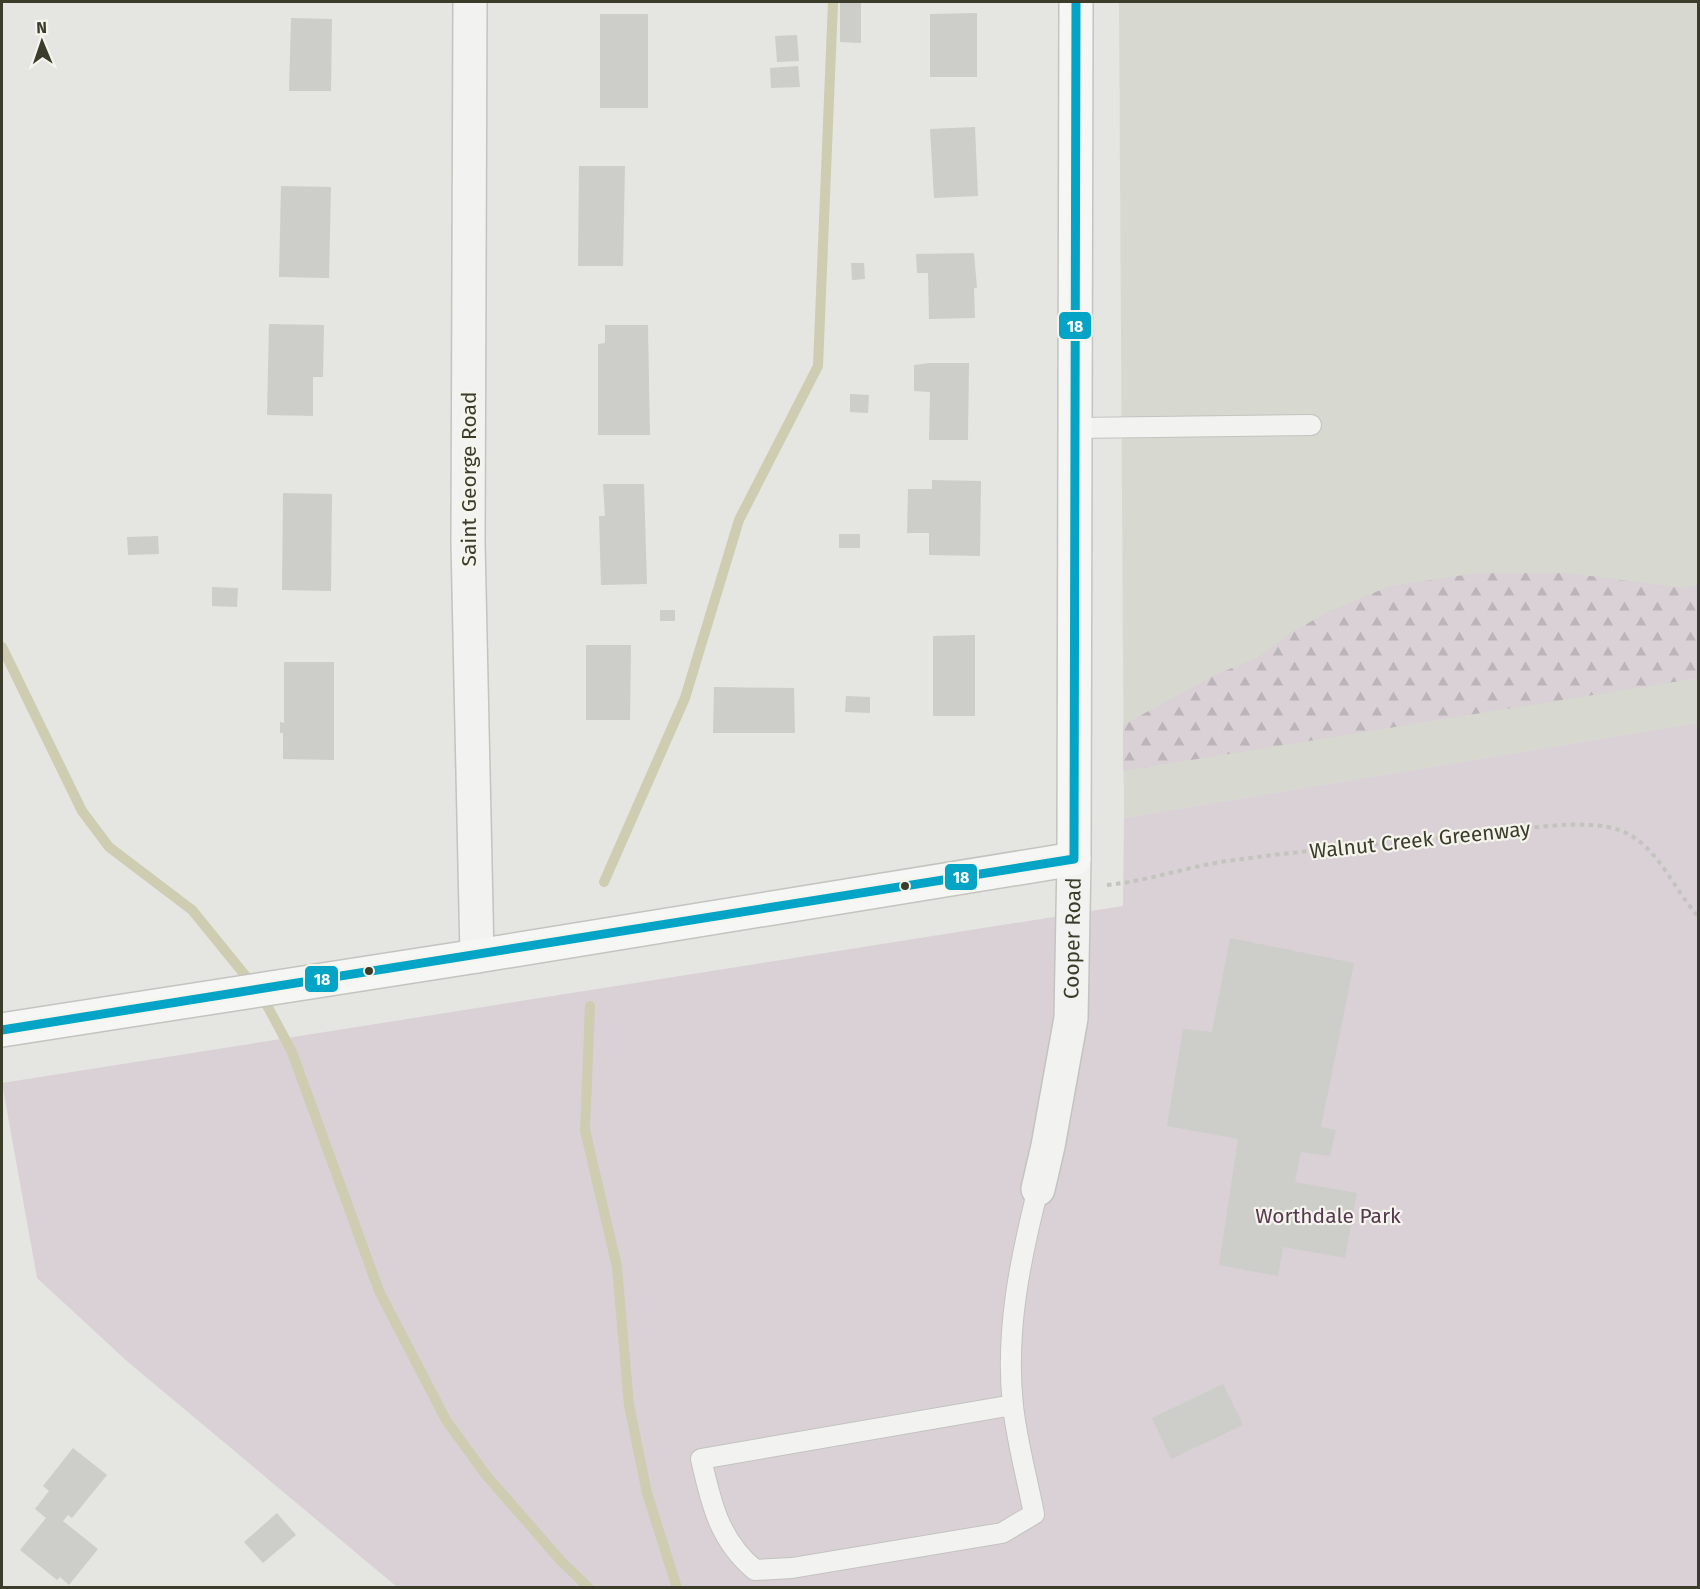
<svg xmlns="http://www.w3.org/2000/svg" width="1700" height="1589" viewBox="0 0 1700 1589" font-family="'Fira Sans',sans-serif">
<defs>
<pattern id="forest-firs" width="22" height="20" patternUnits="userSpaceOnUse" patternTransform="scale(1.5)"><rect width="22" height="20" fill="#d9d1d6"/><path d="M5 1l3.5 6h-7zM16 11l3.5 6h-7z" fill="#bbb4b8"/></pattern>
</defs>
<rect width="100%" height="100%" fill="#e5e5e1"/>
<path fill="#d7d8d0" d="M 1119,2 L 1698,2 L 1698,723 L 1124,818 Z"/>
<path fill="url(#forest-firs)" d="M 1478,573 L 1567,573 L 1684,588 L 1698,585 L 1698,678 L 1123,771 L 1123,725 L 1217,674 L 1257,658 L 1289,634 L 1326,613 L 1390,586 Z"/>
<path fill="#d9d1d6" d="M 1698,723 L 1698,1587 L 397,1587 L 128,1362 L 37,1278 L 2,1083 L 1123,906 L 1124,818 Z"/>
<g fill="none" stroke-linecap="round" stroke-linejoin="round">
<g stroke="#ceccb1" stroke-width="10">
<path d="M 2,647 L 82,811 L 109,847 L 192,910 L 262,996 L 292,1052 L 379,1291 L 446,1420 L 486,1475 L 561,1561 L 589,1588"/>
<path d="M 604,882 L 685,698 L 739,520 L 818,366 L 833,2"/>
<path d="M 590,1006 L 585,1130 L 617,1267 L 629,1405 L 647,1493 L 677,1588"/>
</g>
</g>
<g fill="#cdcdc9">
<path d="M 840,2 L 861,2 L 861,43 L 840,42 Z"/>
<path d="M 977,13 L 977,77 L 930,77 L 930,14 Z"/>
<rect x="600" y="14" width="48" height="94"/>
<path d="M 291,18 L 332,19 L 331,91 L 289,91 Z"/>
<path d="M 797,35 L 799,61 L 777,62 L 775,36 Z"/>
<path d="M 798,66 L 800,87 L 771,88 L 770,68 Z"/>
<path d="M 975,127 L 978,196 L 934,198 L 930,129 Z"/>
<path d="M 579,166 L 625,166 L 623,266 L 578,266 Z"/>
<path d="M 281,186 L 331,187 L 329,278 L 279,277 Z"/>
<path d="M 974,253 L 977,288 L 974,288 L 975,318 L 929,319 L 928,273 L 917,273 L 916,254 Z"/>
<path d="M 851,263 L 864,263 L 865,279 L 852,280 Z"/>
<path d="M 269,324 L 324,325 L 323,377 L 313,377 L 313,416 L 267,415 Z"/>
<path d="M 605,325 L 648,325 L 650,435 L 598,435 L 598,344 L 605,343 Z"/>
<path d="M 930,363 L 969,363 L 968,440 L 929,440 L 930,392 L 914,391 L 914,365 Z"/>
<path d="M 850,394 L 869,395 L 868,413 L 850,412 Z"/>
<path d="M 932,480 L 981,481 L 980,556 L 929,555 L 929,533 L 907,533 L 908,489 L 932,489 Z"/>
<path d="M 603,484 L 644,484 L 647,584 L 601,585 L 599,516 L 605,516 Z"/>
<path d="M 283,493 L 332,494 L 331,591 L 282,590 Z"/>
<rect x="839" y="534" width="21" height="14"/>
<path d="M 158,536 L 159,554 L 128,555 L 127,537 Z"/>
<path d="M 212,587 L 238,588 L 237,607 L 212,606 Z"/>
<rect x="660" y="610" width="15" height="11"/>
<path d="M 975,635 L 975,716 L 933,716 L 933,636 Z"/>
<path d="M 586,645 L 631,645 L 630,720 L 586,720 Z"/>
<path d="M 284,662 L 334,662 L 334,760 L 283,759 L 283,733 L 280,733 L 280,722 L 284,723 Z"/>
<path d="M 714,687 L 794,688 L 795,733 L 713,733 Z"/>
<path d="M 846,696 L 870,697 L 870,713 L 845,712 Z"/>
<path d="M 1230,938 L 1354,963 L 1321,1127 L 1336,1130 L 1330,1156 L 1301,1152 L 1295,1182 L 1357,1193 L 1345,1258 L 1283,1247 L 1278,1276 L 1219,1265 L 1238,1139 L 1167,1126 L 1183,1029 L 1212,1032 Z"/>
<path d="M 1223,1384 L 1243,1425 L 1171,1459 L 1152,1418 Z"/>
<path d="M 73,1448 L 107,1475 L 72,1518 L 68,1515 L 63,1521 L 98,1549 L 69,1585 L 60,1577 L 57,1580 L 20,1550 L 46,1518 L 35,1509 L 49,1491 L 43,1486 Z"/>
<path d="M 277,1513 L 296,1535 L 263,1563 L 244,1542 Z"/>
</g>
<g fill="none" stroke-linecap="round" stroke-linejoin="round">
<g stroke="#c3c3bf" stroke-width="22">
<g id="lane">
<path d="M 1076,428 L 1311,425"/>
<path d="M 1013,1405 L 701,1459 C 711,1503 719,1540 755,1570 L 792,1568 L 1002,1533 L 1034,1514 C 1027,1478 1017,1442 1013,1406 C 1005,1332 1020,1260 1038,1189"/>
</g>
</g>
<g stroke="#c3c3bf" stroke-width="36">
<g id="street">
<path d="M 470,2 L 468,543 L 477,956"/>
<path id="s1" d="M 1038,1189 L 1048,1146 L 1071,1018 L 1074,859"/>
</g>
</g>
<g stroke="#c3c3bf" stroke-width="36">
<path id="secondary" d="M 2,1030 L 477,956 L 1074,859 L 1076,2"/>
</g>
<path stroke="#c4c4bf" stroke-width="4" stroke-dasharray="4.5 4.5" stroke-linecap="butt" d="M 1107,885 C 1148,881 1186,867 1227,861 C 1314,849 1401,842 1488,833 C 1525,829 1585,818 1619,830 C 1657,843 1673,889 1698,916"/>
<use href="#lane" stroke="#f2f3f0" stroke-width="20"/>
<use href="#street" stroke="#f2f3f0" stroke-width="33"/>
<use href="#secondary" stroke="#f6f6f5" stroke-width="33"/>
<g stroke="#f5f5ee" stroke-width="14">
<path id="bus-1" d="M 2,1030 L 1074,859 L 1076,2"/>
</g>
<use href="#bus-1" stroke="#03a4c6" stroke-width="9"/>
</g>
<g fill="#3b3d2a" stroke="#f5f5ee" stroke-width="2">
<circle cx="905" cy="886" r="5"/>
<circle cx="369" cy="971" r="5"/>
</g>
<g text-anchor="middle" stroke-width="4.5" stroke-linejoin="round" paint-order="stroke">
<g font-size="21" fill="#3b3d2a" stroke="#f5f5ee">
<text transform="translate(469 479) rotate(-90)" y="7">Saint George Road</text>
<text transform="translate(1420 840) rotate(-6)" y="7">Walnut Creek Greenway</text>
<text dy="7" stroke="none"><textPath href="#s1" startOffset="254">Cooper Road</textPath></text>
</g>
<g font-size="21" fill="#573850" stroke="#f5f5ee">
<text x="1328" y="1223">Worthdale Park</text>
</g>
</g>
<g stroke="#f5f5ee" stroke-width="2">
<rect x="1058" y="311" width="34" height="29" rx="6" fill="#03a4c6"/>
<rect x="944" y="863" width="34" height="28" rx="6" fill="#03a4c6"/>
<rect x="304" y="965" width="35" height="28" rx="6" fill="#03a4c6"/>
</g>
<g font-size="16" text-anchor="middle" font-weight="bold" fill="#fff">
<text x="1075" y="332">18</text>
<text x="961" y="883">18</text>
<text x="322" y="985">18</text>
</g>
<rect width="1700" height="1589" fill="none" stroke="#3b3d2a" stroke-width="6"/>
<g transform="translate(42 42) rotate(358)" stroke="#f5f5ee" stroke-width="4.5" paint-order="stroke">
<path d="M0-4.5L10 22L0 15L-10 22Z" fill="#3b3d2a"/>
<text y="-9" font-size="16" font-weight="bold" text-anchor="middle" fill="#3b3d2a">N</text>
</g>
</svg>
